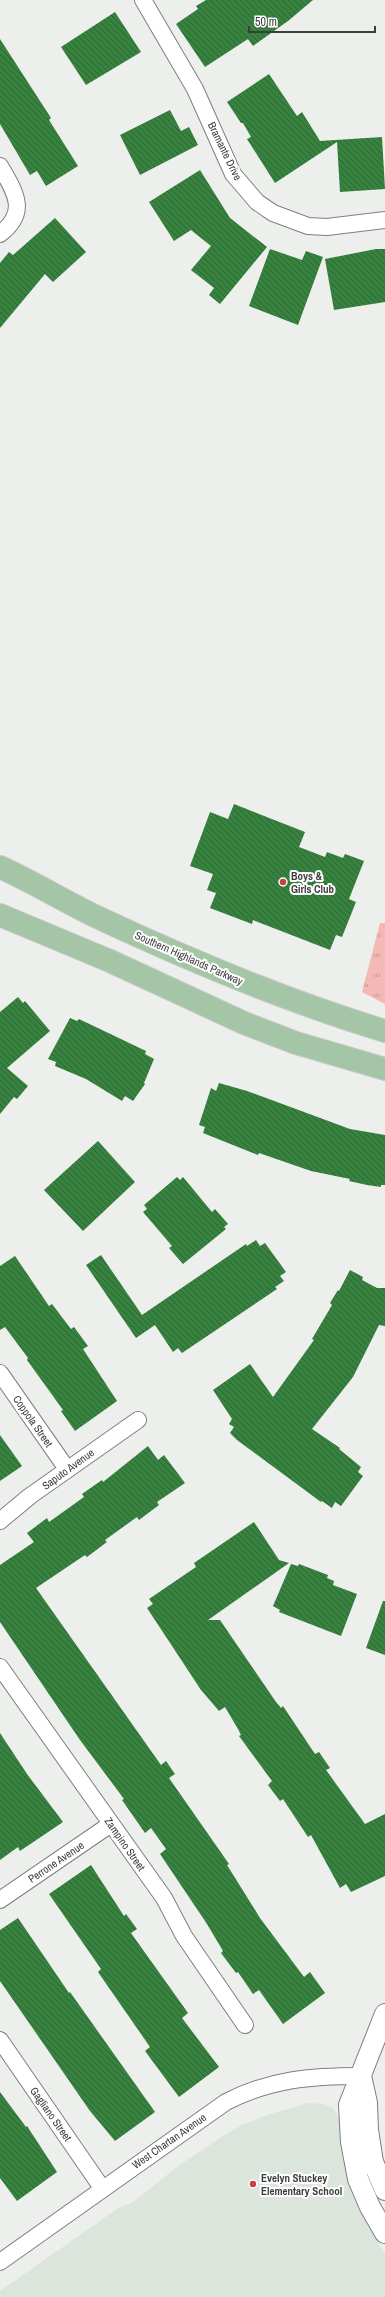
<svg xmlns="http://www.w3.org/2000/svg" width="385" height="2297" viewBox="0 0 385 2297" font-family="'Archivo Narrow',sans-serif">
<defs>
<pattern id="grass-tufts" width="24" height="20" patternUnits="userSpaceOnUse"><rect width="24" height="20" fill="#f5b9b5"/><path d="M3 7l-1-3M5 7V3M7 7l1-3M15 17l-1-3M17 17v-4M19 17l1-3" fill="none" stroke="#c89894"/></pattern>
<pattern id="building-back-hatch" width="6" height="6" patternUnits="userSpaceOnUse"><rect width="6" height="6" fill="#38823f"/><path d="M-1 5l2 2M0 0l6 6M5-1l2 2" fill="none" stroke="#2e6634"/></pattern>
</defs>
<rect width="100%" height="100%" fill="#ecefec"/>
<path fill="#dce5dc" d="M 308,2103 L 324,2104 L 334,2109 L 339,2118 L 344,2166 L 360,2211 L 385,2254 L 385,2297 L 0,2297 L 0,2291 L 117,2209 L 133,2202 L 178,2166 L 226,2134 L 242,2125 L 270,2114 Z"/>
<path fill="url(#grass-tufts)" d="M 380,923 L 385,923 L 385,1004 L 362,992 Z"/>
<g fill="url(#building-back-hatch)">
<path d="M 206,0 L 313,0 L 288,21 L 253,46 L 248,39 L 205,67 L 176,24 L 198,9 L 196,6 Z"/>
<path d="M 115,12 L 141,52 L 86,85 L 61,47 Z"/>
<path d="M 0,39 L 51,118 L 49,120 L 78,166 L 46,186 L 37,171 L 30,175 L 0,124 Z"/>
<path d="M 269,74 L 297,116 L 302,112 L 320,141 L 382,137 L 385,189 L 340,192 L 337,142 L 275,183 L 247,139 L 251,137 L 243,123 L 241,123 L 227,102 Z"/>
<path d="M 170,110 L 181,131 L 189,127 L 198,145 L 140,175 L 120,135 Z"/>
<path d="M 200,170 L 230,218 L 267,247 L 220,304 L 209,295 L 214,288 L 191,270 L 211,246 L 191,230 L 174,241 L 149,202 Z"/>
<path d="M 55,218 L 86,252 L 53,282 L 45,274 L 0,328 L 0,263 L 9,252 L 13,255 Z"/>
<path d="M 270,249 L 302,260 L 306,251 L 323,257 L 298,325 L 249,306 Z"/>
<path d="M 376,249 L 385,249 L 385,302 L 334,310 L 325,259 Z"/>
<path d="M 234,804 L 305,832 L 299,847 L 325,857 L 327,852 L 343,858 L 345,854 L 364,861 L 349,899 L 356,902 L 342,937 L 336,935 L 330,950 L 253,920 L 252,924 L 210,908 L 216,893 L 207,890 L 213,874 L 190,866 L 210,812 L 228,819 Z"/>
<path d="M 18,997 L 23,1003 L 25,1001 L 50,1031 L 7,1068 L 28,1086 L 17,1099 L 14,1097 L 0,1114 L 0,1012 Z"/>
<path d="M 70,1018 L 77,1021 L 79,1019 L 146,1051 L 145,1054 L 154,1059 L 144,1083 L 145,1084 L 133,1101 L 125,1096 L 122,1101 L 86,1079 L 55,1066 L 56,1062 L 48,1059 Z"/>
<path d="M 219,1083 L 247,1091 L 350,1129 L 385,1135 L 385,1185 L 381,1185 L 381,1187 L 367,1185 L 349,1181 L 350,1179 L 311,1171 L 259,1153 L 258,1155 L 203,1133 L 205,1127 L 199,1125 L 211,1088 L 216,1091 Z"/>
<path d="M 98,1141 L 135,1182 L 83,1231 L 44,1190 Z"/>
<path d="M 177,1177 L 180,1180 L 183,1177 L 212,1212 L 215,1209 L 228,1224 L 224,1227 L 226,1229 L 183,1264 L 169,1248 L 172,1246 L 143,1212 L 147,1209 L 144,1205 Z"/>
<path d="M 256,1240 L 260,1246 L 265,1243 L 286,1272 L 280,1276 L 284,1281 L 275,1287 L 277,1289 L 182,1353 L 178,1348 L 173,1352 L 155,1325 L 136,1338 L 86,1265 L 101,1255 L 142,1315 L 246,1244 L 247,1246 Z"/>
<path d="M 15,1256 L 49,1306 L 52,1304 L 71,1329 L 74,1327 L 88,1346 L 83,1349 L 117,1401 L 75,1431 L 61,1411 L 63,1410 L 27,1360 L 28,1358 L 5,1327 L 0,1330 L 0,1266 Z"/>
<path d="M 350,1270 L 363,1277 L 362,1280 L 377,1288 L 385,1288 L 385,1326 L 379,1325 L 353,1377 L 312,1429 L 340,1448 L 339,1449 L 361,1467 L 358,1472 L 363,1476 L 341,1506 L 335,1502 L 332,1508 L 322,1501 L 321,1502 L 237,1440 L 230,1433 L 234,1427 L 229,1424 L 232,1419 L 213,1390 L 250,1364 L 273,1397 L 314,1340 L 312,1339 L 332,1305 L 330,1303 L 338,1290 L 339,1291 Z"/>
<path d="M 0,1435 L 22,1466 L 0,1481 Z"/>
<path d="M 148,1446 L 158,1460 L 164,1455 L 185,1483 L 157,1502 L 159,1505 L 139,1520 L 137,1517 L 105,1540 L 107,1542 L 87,1557 L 85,1555 L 36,1588 L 161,1765 L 166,1761 L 175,1774 L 169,1778 L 229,1864 L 227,1865 L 260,1918 L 304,1977 L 310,1972 L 325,1993 L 283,2024 L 259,1990 L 253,1994 L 238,1972 L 236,1973 L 221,1953 L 223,1951 L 207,1924 L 160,1854 L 166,1849 L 151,1828 L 145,1833 L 122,1800 L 124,1799 L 80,1740 L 0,1622 L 0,1565 L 34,1542 L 27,1533 L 47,1518 L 49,1522 L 84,1497 L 82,1494 L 102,1480 L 103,1482 Z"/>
<path d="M 254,1522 L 279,1560 L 289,1563 L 208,1620 L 220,1620 L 276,1702 L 281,1708 L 283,1706 L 315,1754 L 319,1752 L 330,1768 L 326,1770 L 365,1824 L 385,1814 L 385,1876 L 351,1892 L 346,1884 L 340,1888 L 311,1835 L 308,1837 L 283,1799 L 280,1801 L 268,1785 L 272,1781 L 239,1736 L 241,1735 L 238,1729 L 225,1707 L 219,1711 L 201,1690 L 147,1608 L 153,1604 L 149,1599 L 196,1567 L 194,1563 Z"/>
<path d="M 291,1564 L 298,1566 L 299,1564 L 328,1575 L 327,1578 L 334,1581 L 333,1585 L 357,1594 L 341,1636 L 279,1612 L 280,1610 L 273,1606 Z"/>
<path d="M 383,1601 L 385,1601 L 385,1655 L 366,1648 Z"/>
<path d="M 0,1733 L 27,1774 L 63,1822 L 20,1851 L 18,1847 L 0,1860 Z"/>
<path d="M 91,1865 L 124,1916 L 126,1914 L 137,1929 L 131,1933 L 188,2013 L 182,2018 L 219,2067 L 179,2097 L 145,2051 L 150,2047 L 98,1972 L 101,1969 L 49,1894 Z"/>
<path d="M 18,1918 L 69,1993 L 70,1992 L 155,2112 L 115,2141 L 90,2111 L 0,1981 L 0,1930 Z"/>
<path d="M 0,2092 L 26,2127 L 27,2126 L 57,2172 L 17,2201 L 0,2178 Z"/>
</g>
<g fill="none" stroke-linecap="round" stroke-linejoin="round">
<g stroke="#7d807d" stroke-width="18">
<g id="minor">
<path d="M 143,0 L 195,89 L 233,174 L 257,202 L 273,213 L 308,226 L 327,227 L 385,220"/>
<path d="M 0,166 C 15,192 29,212 0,234"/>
<path d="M 0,1373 L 67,1469"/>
<path d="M 0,1521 L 30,1496 L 138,1420"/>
<path d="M 0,1667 L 164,1898 L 184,1936 L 245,2025"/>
<path d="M 0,1900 L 111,1824"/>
<path d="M 0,2040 L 102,2188"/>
<path d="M 0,2262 L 226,2102 C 271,2079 311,2076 361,2076"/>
</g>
</g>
<g stroke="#7d807d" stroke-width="22">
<g id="tertiary">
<path d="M 385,2014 L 349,2105 L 351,2142 L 358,2179 L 370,2207 L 385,2233"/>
<path d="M 361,2076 L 367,2103 L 368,2130 L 373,2162 L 385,2190"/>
</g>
</g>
<g stroke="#c8c9c8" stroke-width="24">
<g id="primary">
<path d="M 0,867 C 33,882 64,901 97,917 C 191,961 286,1001 385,1031"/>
<path d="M 0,915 L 110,961 L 244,1023 L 296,1043 L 385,1069"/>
</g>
</g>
<use href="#minor" stroke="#fff" stroke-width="16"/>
<use href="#tertiary" stroke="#fff" stroke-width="20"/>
<use href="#primary" stroke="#a4c6a6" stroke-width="22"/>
</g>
<g fill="#cd3e42" stroke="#fff" stroke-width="1.5">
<circle cx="283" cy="882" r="4"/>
<circle cx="253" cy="2184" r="4"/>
</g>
<g text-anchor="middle" stroke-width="4" stroke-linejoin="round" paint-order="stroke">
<g font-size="11" fill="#3c3d3c" stroke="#fff">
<text transform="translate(225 151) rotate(64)" y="4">Bramante Drive</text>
<text transform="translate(189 958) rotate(24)" y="4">Southern Highlands Parkway</text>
<text transform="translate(33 1421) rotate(55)" y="4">Coppola Street</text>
<text transform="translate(68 1469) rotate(-36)" y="4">Saputo Avenue</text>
<text transform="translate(125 1844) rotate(55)" y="4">Zampino Street</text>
<text transform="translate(56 1862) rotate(-34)" y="4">Perrone Avenue</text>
<text transform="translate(51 2114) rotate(55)" y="4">Gagliano Street</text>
<text transform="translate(169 2141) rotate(-35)" y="4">West Chartan Avenue</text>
</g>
<g font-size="11" font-weight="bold" fill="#3c3d3c" stroke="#fff" text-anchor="start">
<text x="291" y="880">Boys &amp;<tspan x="291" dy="13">Girls Club</tspan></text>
<text x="261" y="2182">Evelyn Stuckey<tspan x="261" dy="13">Elementary School</tspan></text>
</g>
</g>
<path d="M249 26v6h126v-6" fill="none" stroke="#3c3d3c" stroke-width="2"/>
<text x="255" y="26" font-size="12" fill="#3c3d3c" stroke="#ffffff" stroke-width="3" paint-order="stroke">50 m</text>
</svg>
